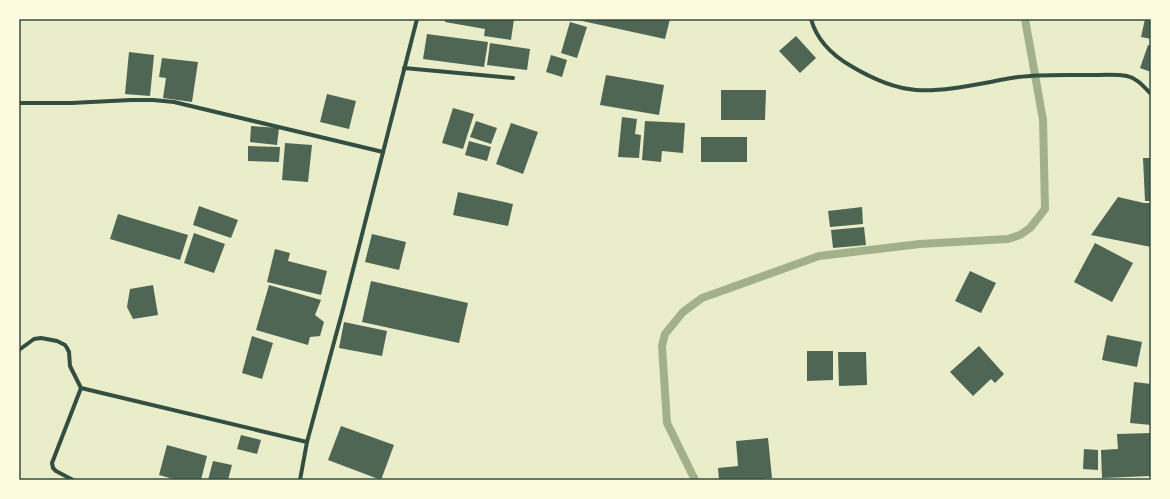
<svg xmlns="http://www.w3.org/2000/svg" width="1170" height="499" viewBox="0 0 1170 499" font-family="'Golos Text',sans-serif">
<rect width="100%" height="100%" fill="#e9edc9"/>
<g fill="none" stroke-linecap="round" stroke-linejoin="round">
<path stroke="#a3b18a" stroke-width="8" d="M 695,480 L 667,423 L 662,346 L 665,334 L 683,312 L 702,298 L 819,256 L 920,244 L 1008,239 L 1020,235 L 1030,228 L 1045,209 L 1043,120 L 1025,19"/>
</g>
<g fill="#4f6655">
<path d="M 445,19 L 514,19 L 511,40 L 484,36 L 485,29 L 445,22 Z"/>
<path d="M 573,19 L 670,19 L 665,39 Z"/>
<path d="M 1145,19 L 1151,19 L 1151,39 L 1141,37 Z"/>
<path d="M 570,22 L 587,27 L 577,58 L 561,53 Z"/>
<path d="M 427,34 L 488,42 L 484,67 L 423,59 Z"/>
<path d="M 796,36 L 816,58 L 800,73 L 779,51 Z"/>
<path d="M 490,43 L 530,49 L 527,70 L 487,65 Z"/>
<path d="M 1148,45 L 1151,46 L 1151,72 L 1140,68 Z"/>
<path d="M 129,52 L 154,55 L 150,96 L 125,94 Z"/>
<path d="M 551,55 L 567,60 L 562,77 L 546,72 Z"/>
<path d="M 162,58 L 198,62 L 192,102 L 163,98 L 166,78 L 159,77 Z"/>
<path d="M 606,75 L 664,85 L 659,115 L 600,105 Z"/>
<path d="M 721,90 L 766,90 L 765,120 L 721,120 Z"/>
<path d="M 327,94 L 356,101 L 349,129 L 320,122 Z"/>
<path d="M 453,108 L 474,114 L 463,149 L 442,143 Z"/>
<path d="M 622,117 L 637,119 L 635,134 L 641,135 L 639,158 L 618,157 Z"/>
<path d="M 476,121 L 497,128 L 491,144 L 470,137 Z"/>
<path d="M 645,121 L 685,123 L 683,153 L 662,151 L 661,162 L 642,160 Z"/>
<path d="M 511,123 L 538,132 L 523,174 L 496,164 Z"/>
<path d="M 251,126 L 279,128 L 277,145 L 250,142 Z"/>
<rect x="701" y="137" width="46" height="25"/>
<path d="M 469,141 L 491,147 L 487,161 L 465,155 Z"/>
<path d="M 285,143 L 312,145 L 308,182 L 282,180 Z"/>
<path d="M 248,146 L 280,147 L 279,162 L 248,161 Z"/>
<path d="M 1143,158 L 1151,158 L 1151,201 L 1145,201 Z"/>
<path d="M 458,192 L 513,204 L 508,226 L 453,215 Z"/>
<path d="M 1118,197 L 1144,203 L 1151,203 L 1151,247 L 1091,235 Z"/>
<path d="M 199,206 L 238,220 L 231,238 L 193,225 Z"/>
<path d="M 862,207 L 863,224 L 830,227 L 828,211 Z"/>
<path d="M 118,214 L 188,235 L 180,260 L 110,239 Z"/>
<path d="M 864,227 L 866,245 L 833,248 L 831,230 Z"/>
<path d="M 194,233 L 225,244 L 214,273 L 184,263 Z"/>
<path d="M 372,234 L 406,242 L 399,270 L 365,262 Z"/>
<path d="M 1095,243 L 1133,263 L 1112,302 L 1074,282 Z"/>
<path d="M 275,249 L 290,253 L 288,261 L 327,271 L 321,295 L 267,282 Z"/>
<path d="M 970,271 L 996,283 L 981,313 L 955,301 Z"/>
<path d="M 371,281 L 468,303 L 459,343 L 362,322 Z"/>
<path d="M 153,285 L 158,315 L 133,319 L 127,307 L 130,289 Z"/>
<path d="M 269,285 L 321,300 L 315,315 L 324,322 L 320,336 L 310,337 L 308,345 L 256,330 Z"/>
<path d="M 344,322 L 387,331 L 382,356 L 339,348 Z"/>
<path d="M 1107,335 L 1142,342 L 1137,367 L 1102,360 Z"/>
<path d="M 252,336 L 273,343 L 262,379 L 242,373 Z"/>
<path d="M 979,346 L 1004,374 L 995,383 L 991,379 L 973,396 L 950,372 Z"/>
<path d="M 807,351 L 833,351 L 833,380 L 807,381 Z"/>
<path d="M 838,352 L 866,352 L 867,385 L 839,386 Z"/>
<path d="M 1134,382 L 1151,384 L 1151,425 L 1130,423 Z"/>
<path d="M 341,426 L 394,445 L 381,480 L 328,460 Z"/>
<path d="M 1151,433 L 1151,476 L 1102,478 L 1101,450 L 1118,449 L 1117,434 Z"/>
<path d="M 241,435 L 261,440 L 257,454 L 237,449 Z"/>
<path d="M 768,438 L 772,478 L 753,480 L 719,480 L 718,468 L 738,466 L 736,441 Z"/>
<path d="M 167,445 L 207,456 L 201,480 L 177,480 L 159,475 Z"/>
<path d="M 1084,449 L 1098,450 L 1098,470 L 1083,469 Z"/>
<path d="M 213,461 L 232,465 L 228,480 L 208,480 Z"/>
</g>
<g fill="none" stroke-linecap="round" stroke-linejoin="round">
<g stroke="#344e41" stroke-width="4">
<path d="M 811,19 C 817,41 832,55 851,66 C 871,78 892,88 916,90 C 948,92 986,82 1018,77 C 1042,74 1066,75 1091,75 C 1101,75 1117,74 1127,76 C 1137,78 1144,87 1151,94"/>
<path d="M 404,68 L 513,78"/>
<path d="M 19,103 L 71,103 L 131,100 L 153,100 L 174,102 L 383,152"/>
<path d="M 19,350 L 34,339 L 41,338 L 57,341 L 65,345 L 67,348 L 69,352 L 70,366 L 81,388 L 307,442"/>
<path d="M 73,480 L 56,471 L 53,468 L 52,463 L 81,388"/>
<path d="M 300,480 L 307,442 L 343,309 L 417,19"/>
</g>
</g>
<rect width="1170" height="499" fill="none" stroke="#fefae0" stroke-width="40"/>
<rect x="20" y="20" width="1130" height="459" fill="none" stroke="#344e41" stroke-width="1.5"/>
</svg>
